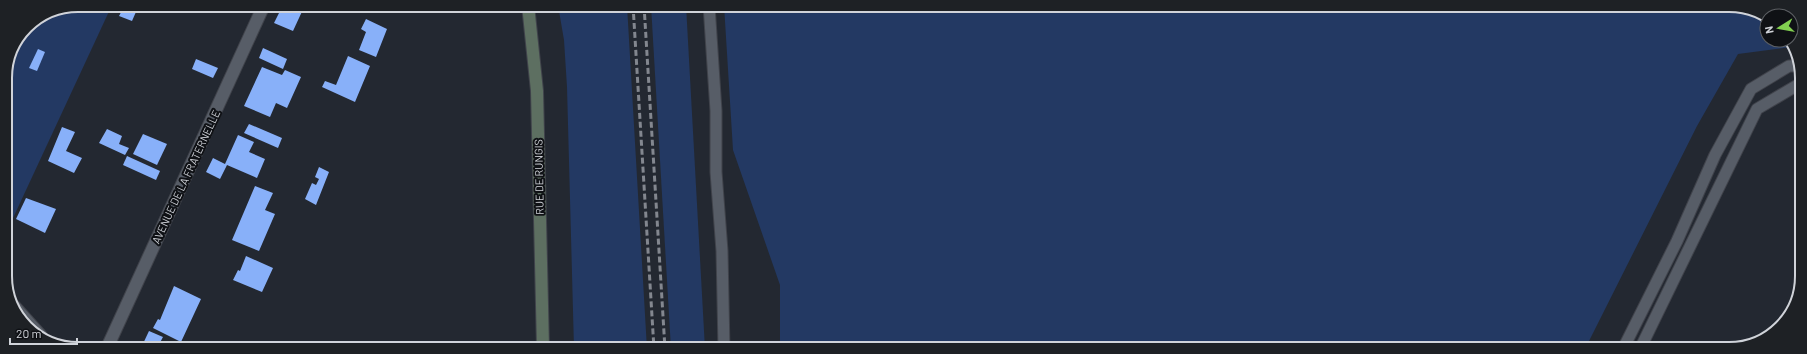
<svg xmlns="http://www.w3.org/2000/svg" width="1807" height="354" viewBox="0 0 1807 354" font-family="Barlow,sans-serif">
<rect width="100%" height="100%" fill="#232831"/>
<g fill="#233963">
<path d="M 78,5 L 112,5 L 7,231 L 5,78 L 11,50 L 27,26 L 50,10 Z"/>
<path d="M 558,5 L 627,5 L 647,349 L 574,348 L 567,87 L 564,40 Z"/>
<path d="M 651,5 L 686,5 L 705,349 L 671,349 Z"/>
<path d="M 724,5 L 1739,6 L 1767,19 L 1767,40 L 1787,40 L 1791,47 L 1738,54 L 1697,126 L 1585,349 L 780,349 L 780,285 L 733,150 Z"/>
</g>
<g fill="#88b0f9">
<path d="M 125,5 L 139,5 L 132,21 L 119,16 Z"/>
<path d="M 283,5 L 305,5 L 293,31 L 274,23 Z"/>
<path d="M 366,19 L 387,29 L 376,57 L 359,50 L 366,32 L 361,29 Z"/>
<path d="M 263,48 L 287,59 L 283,69 L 259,58 Z"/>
<path d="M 38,49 L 45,52 L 37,71 L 29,68 Z"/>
<path d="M 348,56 L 370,66 L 355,102 L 322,87 L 325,81 L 336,85 Z"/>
<path d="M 196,59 L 218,68 L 213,78 L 192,69 Z"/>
<path d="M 262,67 L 282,75 L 285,70 L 301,77 L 287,108 L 276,103 L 270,117 L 244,106 Z"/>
<path d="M 5,121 L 12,123 L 6,139 L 6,128 Z"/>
<path d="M 249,124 L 282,138 L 278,148 L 244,133 Z"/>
<path d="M 62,127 L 75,132 L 66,151 L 82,158 L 74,173 L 48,161 Z"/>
<path d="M 107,129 L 122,136 L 119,144 L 129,148 L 125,155 L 99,143 Z"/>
<path d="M 143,134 L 167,144 L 157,165 L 133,154 Z"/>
<path d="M 238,135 L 254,142 L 249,152 L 265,159 L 257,178 L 227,165 L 220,179 L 206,172 L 213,158 L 225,164 Z"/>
<path d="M 127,156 L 160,171 L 156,180 L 123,165 Z"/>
<path d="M 319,167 L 329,172 L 316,205 L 305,199 L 312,183 L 316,185 L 319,179 L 315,177 Z"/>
<path d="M 255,186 L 273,193 L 265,210 L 275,214 L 259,251 L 232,240 Z"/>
<path d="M 26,198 L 56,209 L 45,233 L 16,219 Z"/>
<path d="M 246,256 L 273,268 L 262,292 L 233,280 L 238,270 L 240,271 Z"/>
<path d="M 174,286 L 201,299 L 181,342 L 153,328 L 158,319 L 160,320 Z"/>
<path d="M 149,331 L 163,337 L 157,348 L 141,348 Z"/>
</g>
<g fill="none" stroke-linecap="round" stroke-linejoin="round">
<g stroke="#40434b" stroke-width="13">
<g id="lane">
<path d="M 709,5 L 716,111 L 716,172 L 722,251 L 724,349"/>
<path d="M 1623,349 L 1677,241 L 1715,155 L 1751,89 L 1789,66 L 1801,66"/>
<path d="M 1640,349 L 1757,109 L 1801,83"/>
</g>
</g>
<g stroke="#40434b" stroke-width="14">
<g id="street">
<path d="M 14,306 L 41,336"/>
<path d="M 107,348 L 264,5"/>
</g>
</g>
<g stroke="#40434b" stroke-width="14">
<path id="secondary" d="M 528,5 L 537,91 L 543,348"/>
</g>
<use href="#lane" stroke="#575d67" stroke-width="11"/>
<use href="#street" stroke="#575d67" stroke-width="12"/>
<use href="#secondary" stroke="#5d6f61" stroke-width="12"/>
<g stroke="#83878f" stroke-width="3" stroke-dasharray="6 3" stroke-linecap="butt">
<path d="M 633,5 L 654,349"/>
<path d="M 644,5 L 665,349"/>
</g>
</g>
<g text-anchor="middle" stroke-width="4" stroke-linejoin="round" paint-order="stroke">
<g font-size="11" fill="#d0d3d9" stroke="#0f1115">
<text transform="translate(186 177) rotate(-65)" y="4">AVENUE DE LA FRATERNELLE</text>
<text transform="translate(539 177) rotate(-91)" y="4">RUE DE RUNGIS</text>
</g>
</g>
<path d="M0 0H1807V354H0ZM78 12H1729A66 66 0 0 1 1795 78V276A66 66 0 0 1 1729 342H78A66 66 0 0 1 12 276V78A66 66 0 0 1 78 12Z" fill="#1e2125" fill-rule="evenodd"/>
<path fill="none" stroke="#d0d3d9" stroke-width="2" d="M78 12H1729A66 66 0 0 1 1795 78V276A66 66 0 0 1 1729 342H78A66 66 0 0 1 12 276V78A66 66 0 0 1 78 12Z"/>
<g transform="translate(1779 28) rotate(259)"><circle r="19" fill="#0f1115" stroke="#5c5f63"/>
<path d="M0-3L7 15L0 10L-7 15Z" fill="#82d050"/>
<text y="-6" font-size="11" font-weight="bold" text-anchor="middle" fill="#d0d3d9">N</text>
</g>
<path d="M10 338v6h67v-6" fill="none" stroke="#d0d3d9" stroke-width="2"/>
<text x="16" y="338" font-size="12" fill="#d0d3d9" stroke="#0f1115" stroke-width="3" paint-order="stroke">20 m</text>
</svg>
